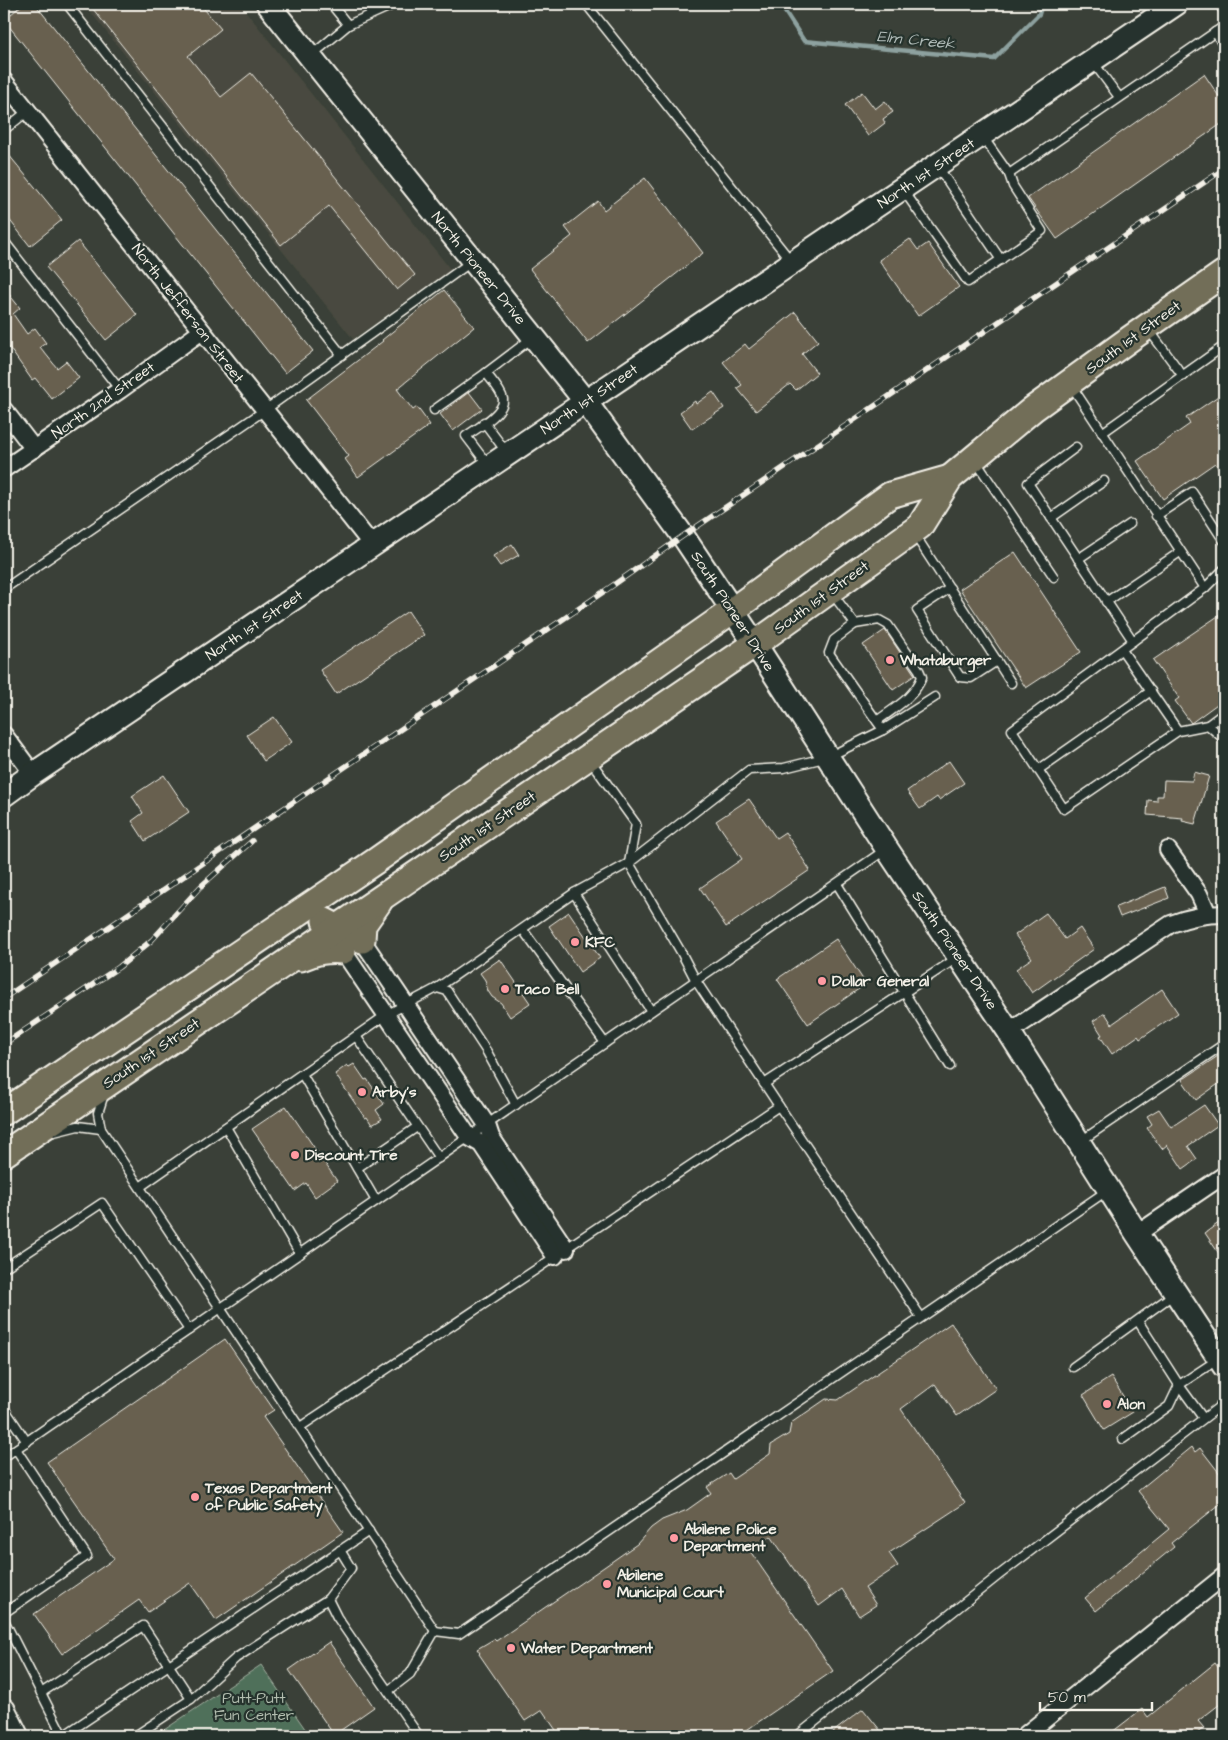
<svg xmlns="http://www.w3.org/2000/svg" width="1228" height="1740" viewBox="0 0 1228 1740" font-family="'Architects Daughter',sans-serif">
<rect width="100%" height="100%" fill="#3a4038"/>
<filter id="ink" filterUnits="userSpaceOnUse"><feTurbulence type="fractalNoise" baseFrequency=".02" numOctaves="2"/><feDisplacementMap in="SourceGraphic" scale="10" xChannelSelector="R" yChannelSelector="G"/><feConvolveMatrix kernelMatrix="1 2 1 2 8 2 1 2 1" color-interpolation-filters="sRGB"/></filter>
<g filter="url(#ink)">
<path fill="#484a3f" d="M 84,4 L 240,4 L 451,270 L 353,339 Z"/>
<path fill="#4f705a" stroke="#a2b0a1" d="M 261,1665 L 310,1736 L 155,1736 Z"/>
<g fill="none" stroke-linecap="round" stroke-linejoin="round">
<path stroke="#8da19f" stroke-width="4.5" d="M 780,4 L 804,41 L 994,59 L 1039,14 L 1042,4"/>
</g>
<g fill="#676050" stroke="#f4f1e8">
<path d="M 23,4 L 35,4 L 313,351 L 285,373 L 4,20 Z"/>
<path d="M 89,4 L 200,4 L 221,29 L 188,56 L 221,97 L 251,73 L 415,275 L 397,290 L 329,206 L 281,245 Z"/>
<path d="M 1204,74 L 1224,104 L 1224,122 L 1057,239 L 1028,198 Z"/>
<path d="M 862,92 L 875,109 L 885,101 L 893,112 L 883,119 L 885,123 L 868,136 L 845,105 Z"/>
<path d="M 4,149 L 62,220 L 30,246 L 4,213 Z"/>
<path d="M 645,178 L 703,253 L 588,343 L 530,269 L 572,236 L 565,227 L 598,201 L 604,210 Z"/>
<path d="M 910,239 L 918,250 L 928,243 L 959,287 L 918,316 L 879,260 Z"/>
<path d="M 78,241 L 137,315 L 106,340 L 46,267 Z"/>
<path d="M 4,288 L 20,308 L 13,314 L 27,334 L 35,328 L 46,343 L 40,347 L 57,368 L 66,361 L 79,378 L 52,399 L 35,378 L 32,380 L 8,346 L 4,350 Z"/>
<path d="M 444,290 L 474,327 L 397,389 L 413,410 L 417,407 L 430,425 L 358,477 L 345,459 L 349,456 L 306,400 L 383,341 L 382,340 Z"/>
<path d="M 795,312 L 818,341 L 802,354 L 817,373 L 796,390 L 790,384 L 756,411 L 737,388 L 742,385 L 723,362 L 745,344 L 749,349 Z"/>
<path d="M 469,392 L 482,409 L 453,431 L 440,414 Z"/>
<path d="M 713,392 L 724,408 L 692,429 L 680,412 L 695,401 L 696,404 Z"/>
<path d="M 1224,392 L 1224,477 L 1215,463 L 1163,499 L 1137,461 L 1190,424 L 1186,418 Z"/>
<path d="M 512,544 L 519,555 L 500,566 L 493,556 Z"/>
<path d="M 1015,552 L 1081,652 L 1026,688 L 960,589 Z"/>
<path d="M 408,611 L 424,635 L 336,694 L 320,670 Z"/>
<path d="M 1224,612 L 1224,699 L 1191,723 L 1175,701 L 1179,698 L 1153,660 Z"/>
<path d="M 885,630 L 915,675 L 893,690 L 863,645 Z"/>
<path d="M 274,717 L 292,742 L 264,761 L 247,735 Z"/>
<path d="M 949,761 L 964,783 L 939,800 L 937,797 L 920,809 L 907,791 Z"/>
<path d="M 1194,772 L 1209,776 L 1195,824 L 1182,821 L 1183,818 L 1147,815 L 1148,800 L 1157,801 L 1157,796 L 1163,796 L 1164,780 L 1192,781 Z"/>
<path d="M 164,775 L 189,812 L 145,841 L 132,821 L 143,813 L 132,796 Z"/>
<path d="M 749,799 L 776,838 L 785,832 L 810,870 L 726,927 L 700,888 L 742,859 L 716,821 Z"/>
<path d="M 1165,887 L 1169,898 L 1120,917 L 1116,907 Z"/>
<path d="M 569,912 L 600,958 L 580,972 L 549,926 Z"/>
<path d="M 1046,913 L 1065,939 L 1080,928 L 1094,949 L 1032,993 L 1016,969 L 1032,958 L 1015,935 Z"/>
<path d="M 836,939 L 866,984 L 808,1024 L 777,979 Z"/>
<path d="M 500,959 L 530,1003 L 510,1017 L 501,1003 L 492,997 L 488,991 L 485,980 L 480,973 Z"/>
<path d="M 1162,989 L 1178,1013 L 1140,1039 L 1138,1036 L 1112,1054 L 1100,1036 L 1102,1035 L 1093,1021 L 1105,1013 L 1112,1024 Z"/>
<path d="M 1224,1052 L 1224,1080 L 1196,1100 L 1182,1080 Z"/>
<path d="M 354,1064 L 365,1080 L 367,1079 L 384,1104 L 376,1110 L 382,1119 L 372,1125 L 367,1117 L 365,1118 L 335,1074 L 347,1065 L 349,1067 Z"/>
<path d="M 1204,1105 L 1218,1125 L 1188,1146 L 1197,1159 L 1183,1169 L 1167,1145 L 1162,1149 L 1147,1128 L 1152,1124 L 1147,1116 L 1159,1109 L 1171,1127 Z"/>
<path d="M 286,1106 L 337,1181 L 315,1197 L 306,1183 L 295,1191 L 252,1129 Z"/>
<path d="M 1224,1219 L 1224,1261 L 1205,1233 Z"/>
<path d="M 951,1323 L 996,1389 L 957,1416 L 935,1384 L 901,1409 L 965,1503 L 889,1553 L 898,1566 L 865,1588 L 876,1605 L 859,1616 L 842,1589 L 819,1606 L 771,1536 L 750,1551 L 833,1671 L 738,1736 L 560,1736 L 542,1710 L 525,1721 L 479,1654 L 480,1653 L 477,1649 L 494,1639 L 496,1641 L 604,1567 L 637,1544 L 651,1528 L 662,1520 L 687,1510 L 711,1493 L 707,1487 L 729,1473 L 733,1479 L 770,1454 L 771,1445 L 789,1434 L 791,1423 L 826,1399 L 838,1400 Z"/>
<path d="M 225,1339 L 274,1410 L 263,1417 L 343,1532 L 216,1620 L 190,1583 L 148,1612 L 139,1600 L 62,1654 L 34,1614 L 114,1559 L 47,1462 Z"/>
<path d="M 1111,1377 L 1133,1412 L 1104,1430 L 1083,1395 Z"/>
<path d="M 1192,1447 L 1195,1452 L 1200,1448 L 1224,1479 L 1224,1501 L 1171,1543 L 1174,1547 L 1096,1611 L 1085,1598 L 1169,1529 L 1138,1491 Z"/>
<path d="M 329,1642 L 374,1707 L 334,1735 L 289,1670 Z"/>
<path d="M 1215,1663 L 1224,1675 L 1224,1701 L 1198,1721 L 1204,1728 L 1193,1736 L 1107,1736 L 1142,1709 L 1148,1717 Z"/>
<path d="M 863,1709 L 885,1736 L 828,1736 Z"/>
</g>
<g fill="none" stroke-linecap="round" stroke-linejoin="round">
<g stroke="#f4f1e8" stroke-width="11">
<g id="lane">
<path d="M 67,4 L 342,355"/>
<path d="M 331,4 L 348,25 L 395,4"/>
<path d="M 586,4 L 791,261"/>
<path d="M 1219,4 L 1224,11"/>
<path d="M 1215,32 L 1224,46"/>
<path d="M 312,55 L 348,25"/>
<path d="M 1093,62 L 1119,97"/>
<path d="M 4,130 L 28,111"/>
<path d="M 983,137 L 1009,174 L 1224,26"/>
<path d="M 938,167 L 1001,260"/>
<path d="M 904,191 L 968,282 L 1042,231 L 1013,186 L 1009,174"/>
<path d="M 4,241 L 120,390"/>
<path d="M 1149,330 L 1183,376"/>
<path d="M 486,373 L 532,338"/>
<path d="M 1071,385 L 1205,588 L 1133,641 L 1028,483 L 1076,447"/>
<path d="M 434,410 L 486,373 C 491,380 501,390 503,399 C 505,413 476,429 466,436 L 488,465"/>
<path d="M 484,422 L 507,453"/>
<path d="M 1102,433 L 1224,346"/>
<path d="M 975,460 L 1054,577"/>
<path d="M 1156,516 L 1192,492 L 1224,541"/>
<path d="M 1051,518 L 1104,481"/>
<path d="M 915,535 L 997,661 L 971,678 L 960,677 L 917,610 L 950,588"/>
<path d="M 1078,559 L 1130,524"/>
<path d="M 1205,588 L 1224,569"/>
<path d="M 4,589 L 265,410 L 471,262"/>
<path d="M 1106,602 L 1180,552"/>
<path d="M 855,624 L 879,620 L 888,625 L 919,670 L 922,677 C 914,698 894,708 877,721"/>
<path d="M 1133,641 L 1012,730 L 1064,809 L 1178,731 L 1208,725"/>
<path d="M 1122,650 L 1178,731"/>
<path d="M 997,661 L 1011,683"/>
<path d="M 1224,713 L 1208,725 L 1224,739"/>
<path d="M 883,730 L 935,697"/>
<path d="M 1038,770 L 1151,691"/>
<path d="M 837,884 L 950,1066"/>
<path d="M 574,893 L 651,1011"/>
<path d="M 523,930 L 605,1043"/>
<path d="M 437,988 L 574,893 L 629,863 L 749,770 L 784,768 L 828,757 L 883,730 L 829,653 L 834,640 L 855,624 L 832,593"/>
<path d="M 356,1036 L 439,1158"/>
<path d="M 302,1074 L 376,1201"/>
<path d="M 764,1084 L 957,958"/>
<path d="M 104,1094 L 98,1113 L 101,1129 L 435,1631"/>
<path d="M 779,1106 L 921,1317"/>
<path d="M 226,1127 L 300,1254"/>
<path d="M 54,1132 L 78,1126 L 101,1129"/>
<path d="M 1081,1141 L 1224,1044"/>
<path d="M 357,1168 L 417,1127"/>
<path d="M 140,1187 L 386,1015 L 437,988 L 447,991 L 487,1052 L 516,1105"/>
<path d="M 565,1249 L 779,1106 L 696,981 L 681,952 L 629,863 L 636,824 L 590,760"/>
<path d="M 4,1268 L 102,1203 L 189,1330 L 4,1457"/>
<path d="M 1138,1321 L 1179,1385 L 1203,1418"/>
<path d="M 189,1330 L 885,850"/>
<path d="M 1073,1367 L 1174,1294"/>
<path d="M 4,1408 L 27,1442"/>
<path d="M 300,1427 L 556,1256"/>
<path d="M 1123,1439 L 1169,1406 L 1179,1385 L 1217,1360"/>
<path d="M 340,1550 L 351,1568 L 328,1599 L 337,1617 L 419,1736"/>
<path d="M 4,1613 L 87,1556 L 16,1449"/>
<path d="M 4,1620 L 63,1736"/>
<path d="M 435,1631 L 459,1634 L 1108,1190"/>
<path d="M 388,1691 L 410,1674 L 435,1631"/>
<path d="M 41,1693 L 143,1626 L 191,1699"/>
<path d="M 63,1736 L 369,1531"/>
<path d="M 135,1736 L 191,1699 L 236,1658 L 328,1599"/>
<path d="M 797,1736 L 999,1575 L 1224,1403"/>
</g>
</g>
<g stroke="#f4f1e8" stroke-width="20">
<g id="street">
<path d="M 4,81 L 372,545"/>
<path d="M 4,410 L 34,449"/>
<path d="M 4,469 L 120,390 L 202,331"/>
<path d="M 4,735 L 33,774"/>
<path d="M 1168,850 L 1199,894 L 1208,914"/>
<path d="M 362,940 L 487,1125 L 491,1137 L 566,1249"/>
<path d="M 343,951 L 469,1137 L 481,1144 L 555,1256"/>
<path d="M 1009,1032 L 1171,924 C 1189,917 1205,914 1224,914"/>
<path d="M 1137,1234 L 1224,1175"/>
<path d="M 1024,1736 L 1224,1576"/>
</g>
</g>
<g stroke="#f4f1e8" stroke-width="26">
<g id="secondary">
<path d="M 268,4 L 585,401 L 683,536 L 755,644 L 887,849 L 1009,1032 L 1137,1234 L 1224,1366"/>
<path d="M 4,795 L 33,774 L 1176,4"/>
<path d="M 4,1710 L 17,1736"/>
</g>
</g>
<g stroke="#f4f1e8" stroke-width="29">
<g id="primary">
<path d="M 325,921 L 362,940 L 363,925 L 379,902"/>
<path d="M 301,958 C 316,952 326,949 343,951"/>
<path d="M 4,1112 L 377,860 L 733,610 L 890,495 L 950,478"/>
<path d="M 4,1154 L 755,644 L 912,532 L 920,526 L 950,478 L 1033,409 L 1131,338 L 1224,273"/>
</g>
</g>
<use href="#lane" stroke="#26332d" stroke-width="8"/>
<use href="#street" stroke="#26332d" stroke-width="16"/>
<use href="#secondary" stroke="#26332d" stroke-width="22"/>
<use href="#primary" stroke="#726e59" stroke-width="25"/>
<g stroke="#f4f1e8" stroke-width="5.5">
<g id="rail">
<path d="M 4,998 L 612,586 L 683,536 L 1224,169"/>
<path d="M 4,1044 L 119,967 L 152,940 L 200,887 L 252,841"/>
</g>
</g>
<use href="#rail" stroke="#26332d" stroke-width="4" stroke-dasharray="11" stroke-linecap="butt"/>
</g>
</g>
<g fill="#ff9aa2" stroke="#26332d" stroke-width="2">
<circle cx="890" cy="660" r="5"/>
<circle cx="575" cy="942" r="5"/>
<circle cx="822" cy="981" r="5"/>
<circle cx="505" cy="989" r="5"/>
<circle cx="362" cy="1092" r="5"/>
<circle cx="295" cy="1155" r="5"/>
<circle cx="1107" cy="1404" r="5"/>
<circle cx="195" cy="1497" r="5"/>
<circle cx="674" cy="1538" r="5"/>
<circle cx="607" cy="1584" r="5"/>
<circle cx="511" cy="1648" r="5"/>
</g>
<g text-anchor="middle" stroke-width="4.5" stroke-linejoin="round" paint-order="stroke">
<g font-size="15" fill="#f4f1e8" stroke="#26332d">
<text transform="translate(926 173) rotate(-34)" y="5">North 1st Street</text>
<text transform="translate(479 268) rotate(51)" y="5">North Pioneer Drive</text>
<text transform="translate(188 313) rotate(52)" y="5">North Jefferson Street</text>
<text transform="translate(1133 337) rotate(-36)" y="5">South 1st Street</text>
<text transform="translate(589 399) rotate(-34)" y="5">North 1st Street</text>
<text transform="translate(103 400) rotate(-35)" y="5">North 2nd Street</text>
<text transform="translate(821 597) rotate(-36)" y="5">South 1st Street</text>
<text transform="translate(733 611) rotate(57)" y="5">South Pioneer Drive</text>
<text transform="translate(254 625) rotate(-34)" y="5">North 1st Street</text>
<text transform="translate(487 826) rotate(-34)" y="5">South 1st Street</text>
<text transform="translate(955 950) rotate(56)" y="5">South Pioneer Drive</text>
<text transform="translate(151 1053) rotate(-34)" y="5">South 1st Street</text>
</g>
<g font-size="15" font-weight="bold" fill="#f4f1e8" stroke="#26332d" text-anchor="start">
<text x="900" y="665">Whataburger</text>
<text x="585" y="947">KFC</text>
<text x="832" y="986">Dollar General</text>
<text x="515" y="994">Taco Bell</text>
<text x="372" y="1097">Arby's</text>
<text x="305" y="1160">Discount Tire</text>
<text x="1117" y="1409">Alon</text>
<text x="205" y="1493">Texas Department<tspan x="205" dy="17">of Public Safety</tspan></text>
<text x="684" y="1534">Abilene Police<tspan x="684" dy="17">Department</tspan></text>
<text x="617" y="1580">Abilene<tspan x="617" dy="17">Municipal Court</tspan></text>
<text x="521" y="1653">Water Department</text>
</g>
<g font-size="15" fill="#b2bdaf" stroke="#26332d">
<text x="254" y="1703">Putt-Putt<tspan x="254" dy="17">Fun Center</tspan></text>
</g>
<g font-size="16" font-style="italic" fill="#b0bbb8" stroke="#26332d">
<text transform="translate(916 39) rotate(6)" y="6">Elm Creek</text>
</g>
</g>
<rect width="1228" height="1740" fill="none" stroke="#26332d" stroke-width="20"/>
<rect x="10" y="10" width="1208" height="1720" fill="none" stroke="#f4f1e8" stroke-width="2" filter="url(#ink)"/>
<path d="M1040 1702v8h112v-8" fill="none" stroke="#f4f1e8" stroke-width="2.5"/>
<text x="1048" y="1702" font-size="15" fill="#f4f1e8" stroke="#26332d" stroke-width="4" paint-order="stroke">50 m</text>
</svg>
